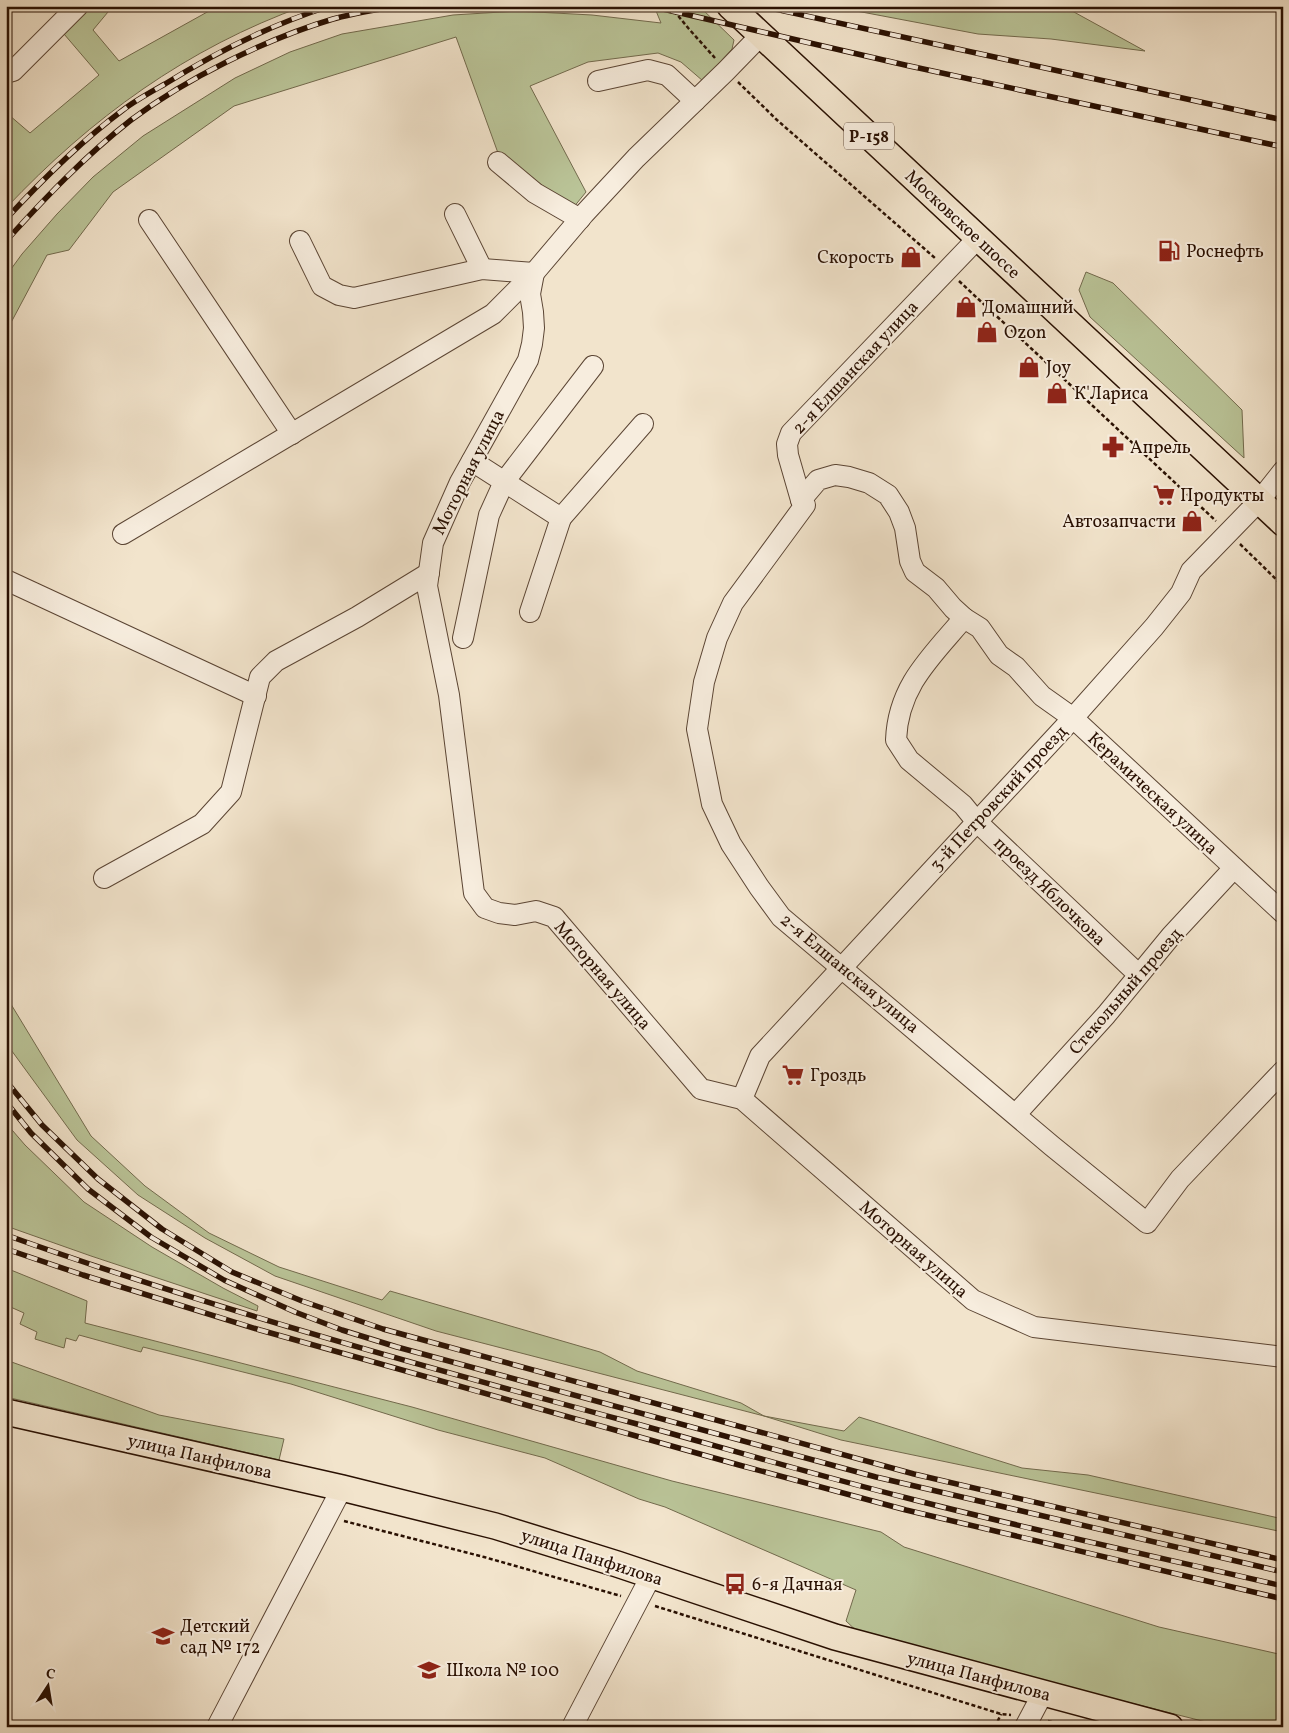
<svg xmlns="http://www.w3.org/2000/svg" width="1289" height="1733" viewBox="0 0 1289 1733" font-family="Vollkorn,serif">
<rect width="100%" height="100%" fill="#f2e4cc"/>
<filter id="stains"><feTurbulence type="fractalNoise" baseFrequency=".004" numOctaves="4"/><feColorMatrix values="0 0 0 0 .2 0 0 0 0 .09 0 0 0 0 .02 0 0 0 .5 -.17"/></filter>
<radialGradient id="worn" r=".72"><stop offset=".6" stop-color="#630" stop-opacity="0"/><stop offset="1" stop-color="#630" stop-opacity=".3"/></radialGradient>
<g fill="#bac498" stroke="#726a4d">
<path d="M 89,6 L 113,6 L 93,30 L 119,61 L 218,6 L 304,6 C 187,48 91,118 6,208 L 6,119 L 9,115 L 30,133 L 99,75 L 64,34 Z"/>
<path d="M 654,6 L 699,6 L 734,40 L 732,49 L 703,81 L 681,62 L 658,53 L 588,62 L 530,86 L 586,192 L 573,208 L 498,153 L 456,37 L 234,106 L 113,192 L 69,250 L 47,255 L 6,332 L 6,276 L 22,254 L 57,214 L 93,177 L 143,136 L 235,78 L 290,52 L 342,34 L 453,15 L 517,11 L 592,15 L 661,23 Z"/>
<path d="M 830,6 L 1063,6 L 1145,51 L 1051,39 L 978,34 Z"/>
<path d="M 1086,272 L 1113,283 L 1242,410 L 1244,458 L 1090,317 L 1079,290 Z"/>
<path d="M 6,996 L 91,1136 L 145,1186 L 209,1233 L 279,1267 L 382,1300 L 390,1291 L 600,1352 L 637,1371 L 741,1403 L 764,1416 L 844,1431 L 859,1417 L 1022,1468 L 1088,1475 L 1283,1519 L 1283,1532 L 841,1440 L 764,1416 L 436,1331 L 275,1276 L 205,1238 L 138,1195 L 77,1140 L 6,1043 Z"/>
<path d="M 6,1123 L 25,1145 L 84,1202 L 152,1247 L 223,1288 L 258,1306 L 257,1311 L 91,1256 L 6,1226 Z"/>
<path d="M 6,1268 L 87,1301 L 85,1323 L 412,1407 L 672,1481 L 881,1532 L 904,1547 L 1159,1627 L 1283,1655 L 1283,1727 L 1226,1727 L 861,1635 L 846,1621 L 856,1590 L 665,1507 L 639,1499 L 545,1458 L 438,1430 L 291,1384 L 143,1347 L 141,1352 L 79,1335 L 76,1341 L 66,1338 L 64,1348 L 35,1339 L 37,1332 L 20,1324 L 24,1313 L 6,1305 Z"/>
<path d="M 6,1360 L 159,1415 L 284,1439 L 279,1460 L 6,1397 Z"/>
</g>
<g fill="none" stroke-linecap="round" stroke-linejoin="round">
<g stroke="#5b4534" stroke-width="22">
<g id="minor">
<path d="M 6,73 L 13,71 L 78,6"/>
<path d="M 598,81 L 648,70 L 667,75 L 695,101"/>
<path d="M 498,162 L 535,193 L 580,219"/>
<path d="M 455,214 L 482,269"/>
<path d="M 149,220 L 292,434"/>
<path d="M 978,238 L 791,433 L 787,444 L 788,455 L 801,500 L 805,505 L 733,603 L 717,638 L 704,682 L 697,729 L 712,804 L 731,844 L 759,887 L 781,917 L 1052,1146 L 1147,1223 L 1180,1179 L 1283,1071"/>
<path d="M 300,241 L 322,286 L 339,295 L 354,298 L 482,269 L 534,273 L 530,294 L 533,312 L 534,328 L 532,344 L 528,360 L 460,482 L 433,543 L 427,586 L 449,695 L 474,893 L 485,908 L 499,913 L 515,915 L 536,911 L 554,917 L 701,1089 L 742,1099 L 973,1300 L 1034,1327 L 1283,1357"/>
<path d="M 472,461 L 561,518 L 643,424"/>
<path d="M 801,500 L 818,480 L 835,475 L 849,477 L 869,483 L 888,495 L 899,512 L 905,528 L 910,561 L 915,572 L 936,588 L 953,608 L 964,618 L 980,628 L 999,655 L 1016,667 L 1042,696 L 1073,718 L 1283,913"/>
<path d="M 123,534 L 493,314 L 534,273 L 584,214 L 636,158 L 726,71 L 761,35"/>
<path d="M 6,580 L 256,696"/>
<path d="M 530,612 L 561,518"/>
<path d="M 964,618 C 931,657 898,686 896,740 L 909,760 L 963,805 L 976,821 L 1138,974"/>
<path d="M 463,638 L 489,515 L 504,482 L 593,366"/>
<path d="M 104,878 L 202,824 L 231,792 L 260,677 L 276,661 L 357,617 L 429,573"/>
<path d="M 742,1099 L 760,1056 L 1073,718 L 1154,627 L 1181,593 L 1191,571 L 1260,500 L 1283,471"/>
<path d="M 1016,1114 L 1106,1015 L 1171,936 L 1234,868"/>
<path d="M 217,1727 L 342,1488"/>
<path d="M 572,1727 L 651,1576"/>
<path d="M 1025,1727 L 1043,1693"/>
</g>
</g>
<g stroke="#291002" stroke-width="28">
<g id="major">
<path d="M 730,6 L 1283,523"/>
<path d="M 6,1412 L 342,1488 L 495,1526 L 617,1564 L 835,1637 L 1170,1727"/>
</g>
</g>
<g stroke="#291002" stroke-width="2.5" stroke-dasharray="4 2.5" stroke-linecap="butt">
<path d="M 670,6 L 689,29 L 715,58"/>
<path d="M 738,82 L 777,120 L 935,258"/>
<path d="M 959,281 L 1216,521"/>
<path d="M 1240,544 L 1283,586"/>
<path d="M 344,1521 L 484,1557 L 621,1596"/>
<path d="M 655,1606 L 1001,1714 L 1011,1715"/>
<path d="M 1048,1721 L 1074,1727"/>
<path d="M 995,1727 L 1001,1714"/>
</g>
<use href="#minor" stroke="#f7edde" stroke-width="20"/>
<use href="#major" stroke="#f2e4cc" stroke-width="25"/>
<g stroke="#291002" stroke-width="5.5">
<g id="rail">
<path d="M 650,6 L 905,65 L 1283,147"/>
<path d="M 761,6 L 1283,120"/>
<path d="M 6,219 C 42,180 80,142 123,110 C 136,100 151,92 165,84 C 218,51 270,25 330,6"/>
<path d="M 6,241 C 45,198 85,156 131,120 C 187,78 266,39 333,19 C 354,13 376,10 396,6"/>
<path d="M 6,1081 L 42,1125 L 98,1179 L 162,1229 L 232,1272 L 302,1301 L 383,1329 L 914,1474 L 1283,1560"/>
<path d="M 6,1102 L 31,1133 L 88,1189 L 151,1237 L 224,1280 L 295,1312 L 342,1330 L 397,1347 L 876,1477 L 1283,1572"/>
<path d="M 6,1235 C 213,1309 425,1367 637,1424 C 727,1449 816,1475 907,1498 C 1031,1530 1158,1557 1283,1586"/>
<path d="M 6,1249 L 83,1275 L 260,1330 L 739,1465 L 906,1510 L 1283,1599"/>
</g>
</g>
<use href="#rail" stroke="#f7edde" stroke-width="4" stroke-dasharray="11" stroke-linecap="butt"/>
</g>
<defs>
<g id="fuel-bare" transform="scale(1.725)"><path d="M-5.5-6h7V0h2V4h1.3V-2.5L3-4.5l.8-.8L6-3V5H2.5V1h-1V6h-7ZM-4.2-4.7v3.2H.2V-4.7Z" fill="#8f2418" stroke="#f7edde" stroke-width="2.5" paint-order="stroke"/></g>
<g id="shop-bare" transform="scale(1.725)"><path d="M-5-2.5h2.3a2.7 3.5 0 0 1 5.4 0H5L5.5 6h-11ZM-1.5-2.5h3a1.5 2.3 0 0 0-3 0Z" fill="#8f2418" stroke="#f7edde" stroke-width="2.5" paint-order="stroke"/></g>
<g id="pharmacy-bare" transform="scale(1.725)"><path d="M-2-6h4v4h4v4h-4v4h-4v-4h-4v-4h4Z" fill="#8f2418" stroke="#f7edde" stroke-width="2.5" paint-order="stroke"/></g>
<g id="supermarket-bare" transform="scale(1.725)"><path d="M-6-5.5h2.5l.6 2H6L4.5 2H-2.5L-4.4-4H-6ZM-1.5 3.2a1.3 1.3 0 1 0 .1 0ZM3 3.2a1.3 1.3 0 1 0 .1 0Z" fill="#8f2418" stroke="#f7edde" stroke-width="2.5" paint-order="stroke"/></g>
<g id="bus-bare" transform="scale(1.725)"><path d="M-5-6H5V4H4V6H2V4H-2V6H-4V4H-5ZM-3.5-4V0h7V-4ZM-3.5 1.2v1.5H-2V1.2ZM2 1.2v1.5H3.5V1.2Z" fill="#8f2418" stroke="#f7edde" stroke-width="2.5" paint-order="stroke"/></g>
<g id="school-bare" transform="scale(1.725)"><path d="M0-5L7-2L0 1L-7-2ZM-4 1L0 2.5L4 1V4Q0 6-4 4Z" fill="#8f2418" stroke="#f7edde" stroke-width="2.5" paint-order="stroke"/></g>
</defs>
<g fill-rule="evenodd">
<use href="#fuel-bare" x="1169" y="251"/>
<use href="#shop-bare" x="911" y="257"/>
<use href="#shop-bare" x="966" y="307"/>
<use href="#shop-bare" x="987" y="332"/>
<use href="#shop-bare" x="1029" y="367"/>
<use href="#shop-bare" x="1057" y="393"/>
<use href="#pharmacy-bare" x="1113" y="447"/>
<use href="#supermarket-bare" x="1164" y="495"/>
<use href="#shop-bare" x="1192" y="521"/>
<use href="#supermarket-bare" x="793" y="1075"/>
<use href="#bus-bare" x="735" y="1584"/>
<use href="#school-bare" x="163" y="1636"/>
<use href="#school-bare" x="429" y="1670"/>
</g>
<g text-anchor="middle" stroke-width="4" stroke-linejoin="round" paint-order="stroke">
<rect fill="#f7edde" stroke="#675244" stroke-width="1" x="844" y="122.5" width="50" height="27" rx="4"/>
<g font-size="16" font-weight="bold" fill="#291002">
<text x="869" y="142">Р-158</text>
</g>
<g font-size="18" fill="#291002" stroke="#f7edde">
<text transform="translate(963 224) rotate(43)" y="6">Московское шоссе</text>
<text transform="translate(855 367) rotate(-47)" y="6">2-я Елшанская улица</text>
<text transform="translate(468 472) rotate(-63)" y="6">Моторная улица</text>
<text transform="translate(1153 793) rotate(43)" y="6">Керамическая улица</text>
<text transform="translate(998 798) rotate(-47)" y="6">3-й Петровский проезд</text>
<text transform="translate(1050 891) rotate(44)" y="6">проезд Яблочкова</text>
<text transform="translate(850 973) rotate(40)" y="6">2-я Елшанская улица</text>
<text transform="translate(603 975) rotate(49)" y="6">Моторная улица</text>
<text transform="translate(1125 991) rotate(-49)" y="6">Стекольный проезд</text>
<text transform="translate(914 1249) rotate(41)" y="6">Моторная улица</text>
<text transform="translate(200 1456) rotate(13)" y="6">улица Панфилова</text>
<text transform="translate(592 1557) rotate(18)" y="6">улица Панфилова</text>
<text transform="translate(979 1676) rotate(15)" y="6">улица Панфилова</text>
</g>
<g font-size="18" fill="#291002" stroke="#f7edde" text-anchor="start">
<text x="1186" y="257">Роснефть</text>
<text x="894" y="263" text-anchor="end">Скорость</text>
<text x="982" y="313">Домашний</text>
<text x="1004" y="338">Ozon</text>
<text x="1046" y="373">Joy</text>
<text x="1074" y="399">К'Лариса</text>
<text x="1130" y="453">Апрель</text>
<text x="1180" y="501">Продукты</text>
<text x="1176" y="527" text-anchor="end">Автозапчасти</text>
<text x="810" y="1081">Гроздь</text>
<text x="752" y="1590">6-я Дачная</text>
<text x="180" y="1632">Детский<tspan x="180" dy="21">сад № 172</tspan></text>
<text x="446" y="1676">Школа № 100</text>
</g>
</g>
<rect width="1289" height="1733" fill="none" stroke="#f2e4cc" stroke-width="25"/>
<rect x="8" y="8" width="1274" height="1718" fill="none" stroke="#291002" stroke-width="2.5"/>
<rect x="12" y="12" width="1264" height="1708" fill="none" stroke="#291002"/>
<g transform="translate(48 1686) rotate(12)" stroke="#f7edde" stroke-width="4" paint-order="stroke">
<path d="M0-4L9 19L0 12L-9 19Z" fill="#291002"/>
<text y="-8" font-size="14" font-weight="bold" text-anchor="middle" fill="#291002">С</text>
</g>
<rect width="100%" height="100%" filter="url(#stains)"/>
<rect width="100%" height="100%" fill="url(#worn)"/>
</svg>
